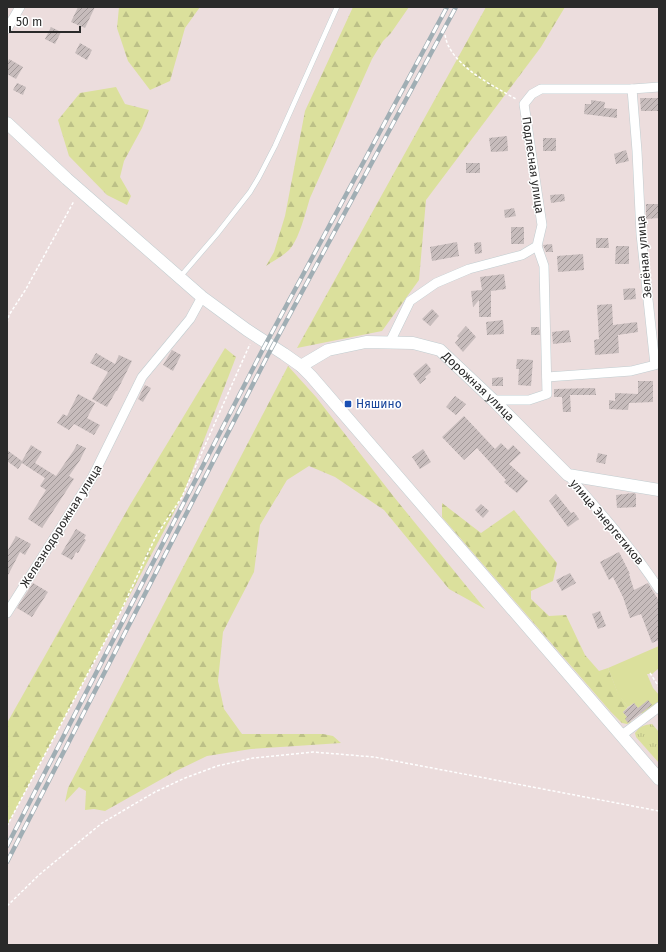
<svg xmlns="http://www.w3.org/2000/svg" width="666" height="952" viewBox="0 0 666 952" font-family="'Fira Sans',sans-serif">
<defs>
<pattern id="grass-tufts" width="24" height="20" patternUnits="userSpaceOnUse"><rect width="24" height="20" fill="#dbe09c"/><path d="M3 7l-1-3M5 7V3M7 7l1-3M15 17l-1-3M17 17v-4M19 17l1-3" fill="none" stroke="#bcc087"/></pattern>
<pattern id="forest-firs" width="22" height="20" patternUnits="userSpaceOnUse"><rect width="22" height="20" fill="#dbe09c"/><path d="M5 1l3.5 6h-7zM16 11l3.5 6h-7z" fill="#bcc087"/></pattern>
<pattern id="building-hatch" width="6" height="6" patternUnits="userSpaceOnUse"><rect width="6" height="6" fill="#c7bcbc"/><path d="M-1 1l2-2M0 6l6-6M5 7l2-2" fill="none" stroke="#a29999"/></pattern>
</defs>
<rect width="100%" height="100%" fill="#ecdddd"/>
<path fill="url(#grass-tufts)" d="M 652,724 L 659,732 L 659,763 L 636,737 L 635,733 C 640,726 644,725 652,724 Z"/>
<g fill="url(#forest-firs)">
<path d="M 119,7 L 200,7 L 185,28 L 170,81 L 150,90 L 128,61 L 117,28 Z"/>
<path d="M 353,7 L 409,7 L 391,33 L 383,41 L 372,59 L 310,198 C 306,211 299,240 289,250 C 283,256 273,261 266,266 L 274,252 L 285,216 L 305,111 Z"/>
<path d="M 486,7 L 565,7 L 541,47 L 426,200 L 419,280 L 382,331 L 297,348 Z"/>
<path d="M 116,87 L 125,104 L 149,110 L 142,128 L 124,161 L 120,177 L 131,196 L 127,205 L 107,195 L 69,156 L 58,120 L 80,93 Z"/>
<path d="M 225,348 L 236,357 L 182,497 L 7,826 L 7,723 L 130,505 Z"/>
<path d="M 288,366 L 316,397 L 394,497 L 485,609 L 449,589 L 384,510 L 335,477 L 309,466 L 287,480 L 260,525 L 254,572 L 223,632 L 218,681 L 224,709 L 242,734 L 323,734 L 333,736 L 341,743 L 251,749 L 207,756 L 176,771 L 105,811 L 94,809 L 85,810 L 86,791 L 79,787 L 65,802 L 68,788 Z"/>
<path d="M 442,503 L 481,533 L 514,510 L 557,563 L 553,581 L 531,591 L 531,599 L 549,616 L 566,615 L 585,655 L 599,671 L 608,668 L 618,693 L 628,707 L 623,712 L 631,722 L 627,724 L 622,723 L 611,712 L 442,517 Z"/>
</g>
<path fill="#dbe09c" d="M 659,646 L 659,668 L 652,674 L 647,674 L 653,688 L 659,695 L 659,701 L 642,714 L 634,703 L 628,707 L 618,694 L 608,668 Z"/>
<g fill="url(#building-hatch)">
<path d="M 78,7 L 95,7 L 85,28 L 71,22 Z"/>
<path d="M 51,27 L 61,32 L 55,44 L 45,39 Z"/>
<path d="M 80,43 L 92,50 L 87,60 L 75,53 Z"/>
<path d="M 9,59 L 23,67 L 16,79 L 7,74 L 7,64 Z"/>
<path d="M 17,83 L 26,87 L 23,95 L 13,90 Z"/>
<path d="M 640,98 L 659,98 L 659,111 L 641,111 Z"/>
<path d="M 591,100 L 605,102 L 604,108 L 617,109 L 617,118 L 584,114 L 585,104 L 591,104 Z"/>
<path d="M 507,136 L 508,151 L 491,152 L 489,138 Z"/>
<rect x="543" y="138" width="13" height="13"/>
<path d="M 626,150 L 629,161 L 616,164 L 614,154 Z"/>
<rect x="466" y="163" width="14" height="10"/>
<path d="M 564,194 L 565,201 L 551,203 L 550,195 Z"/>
<path d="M 646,204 L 659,204 L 659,218 L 646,219 Z"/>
<path d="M 514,208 L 516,216 L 505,218 L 504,210 Z"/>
<rect x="511" y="227" width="13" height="17"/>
<path d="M 596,238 L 608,238 L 609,248 L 596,248 Z"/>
<path d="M 457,242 L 459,256 L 432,261 L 430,247 Z"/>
<path d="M 481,242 L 482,253 L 475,254 L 474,243 Z"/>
<path d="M 552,244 L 553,252 L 546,252 L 543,245 Z"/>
<path d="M 616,246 L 629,246 L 629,264 L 615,264 Z"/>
<path d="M 583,254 L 584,270 L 558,272 L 557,256 Z"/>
<path d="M 504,274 L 506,289 L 491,291 L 491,317 L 479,317 L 479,300 L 473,307 L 471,291 L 482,290 L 480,277 Z"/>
<path d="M 635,288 L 636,299 L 624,300 L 623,289 Z"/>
<path d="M 612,304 L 613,325 L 637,322 L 638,332 L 618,335 L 619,353 L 595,355 L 594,340 L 599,339 L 597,305 Z"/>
<path d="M 432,309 L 439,316 L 430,326 L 422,319 Z"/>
<path d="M 503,320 L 504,334 L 487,335 L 486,322 Z"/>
<path d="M 466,326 L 476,337 L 463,352 L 455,343 L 459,338 L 457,336 Z"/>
<path d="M 531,327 L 539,327 L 540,335 L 531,335 Z"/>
<path d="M 569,330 L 571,342 L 553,344 L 552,332 Z"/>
<path d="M 172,350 L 181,355 L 173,371 L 163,365 Z"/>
<path d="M 96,353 L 115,364 L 119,355 L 132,361 L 117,391 L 116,391 L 107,407 L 92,399 L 108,372 L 90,363 Z"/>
<path d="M 517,359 L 533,360 L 531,386 L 518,385 L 519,369 L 516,369 Z"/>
<path d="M 426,363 L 431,369 L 430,370 L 431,372 L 425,377 L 426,379 L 420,384 L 413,374 Z"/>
<path d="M 503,377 L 503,386 L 492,386 L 492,378 Z"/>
<path d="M 638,381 L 653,381 L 653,402 L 629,403 L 628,410 L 609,409 L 609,400 L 615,401 L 615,393 L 638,394 Z"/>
<path d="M 145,385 L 151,388 L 143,402 L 138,399 Z"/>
<path d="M 595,388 L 596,395 L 570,395 L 571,412 L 563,412 L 562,397 L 554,397 L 554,389 Z"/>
<path d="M 78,394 L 95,403 L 87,418 L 100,425 L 94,435 L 74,424 L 69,430 L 57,423 L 63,414 L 67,416 Z"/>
<path d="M 455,396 L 466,404 L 456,415 L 446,407 Z"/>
<path d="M 464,416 L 495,449 L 501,443 L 508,450 L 513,445 L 521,453 L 509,464 L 528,481 L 517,493 L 504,482 L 506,480 L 477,448 L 464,460 L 442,437 Z"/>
<path d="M 77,444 L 86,448 L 80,460 L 69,476 L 74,479 L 42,528 L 28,519 L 46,490 L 40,486 L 45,478 L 22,463 L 18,469 L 7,461 L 7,450 L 22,461 L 31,445 L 42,452 L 35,463 L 56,476 L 74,450 Z"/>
<path d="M 423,449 L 431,462 L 420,469 L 412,457 Z"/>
<path d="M 598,453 L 607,455 L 605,464 L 596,462 Z"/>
<path d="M 633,493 L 636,494 L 636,507 L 617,508 L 616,495 Z"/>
<path d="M 556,494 L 571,513 L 574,512 L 579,519 L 568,527 L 549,501 Z"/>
<path d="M 481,504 L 489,511 L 483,518 L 475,510 Z"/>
<path d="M 76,529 L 86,535 L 84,539 L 86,540 L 78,553 L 76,552 L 72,560 L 61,554 Z"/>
<path d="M 16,536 L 31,544 L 25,555 L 20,552 L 7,577 L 7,552 Z"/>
<path d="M 619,552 L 630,574 L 629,574 L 634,590 L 648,583 L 659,601 L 659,640 L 652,643 L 641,614 L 630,618 L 623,597 L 613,577 L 609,580 L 600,562 Z"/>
<path d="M 570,573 L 576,583 L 562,591 L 556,580 Z"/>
<path d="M 33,583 L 48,592 L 32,617 L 17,608 Z"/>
<path d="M 600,611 L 606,626 L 598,629 L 592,614 Z"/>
<path d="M 648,700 L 652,705 L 628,723 L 625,719 L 627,717 L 623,712 L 634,703 L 638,708 Z"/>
</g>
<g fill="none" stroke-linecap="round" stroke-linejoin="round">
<g stroke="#c1cdd0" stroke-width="5.5">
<path id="service" d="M 180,277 L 217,234 L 250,192 L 259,177 L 275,146 L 337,7"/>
</g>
<g stroke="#c1cdd0" stroke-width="10">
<g id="minor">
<path d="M 7,29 L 20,7"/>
<path d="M 390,342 L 410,301 L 436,283 L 469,269 L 522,255 L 537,246 L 542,225 L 524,104 L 532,94 L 541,89 L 632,89 L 659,87"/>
<path d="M 547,377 L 631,371 L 655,365 L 641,234 L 637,151 L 632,89"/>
<path d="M 493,400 L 529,400 L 547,394 L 544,266 L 537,246"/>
<path d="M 568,475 C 600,512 632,548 659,589"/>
<path d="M 7,613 L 92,478 L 142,377 L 190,319 L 202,297"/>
<path d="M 622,735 L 659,707"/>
</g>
</g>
<g stroke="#c1cdd0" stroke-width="13">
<g id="tertiary">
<path d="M 7,123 L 67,179 L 202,297 L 247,330 L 284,354 L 301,366 L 311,376 L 659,779"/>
<path id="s1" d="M 301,366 L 328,350 L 366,342 L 413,343 L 440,350 L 493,400 L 568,475 L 659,490"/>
</g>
</g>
<g stroke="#fff" stroke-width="1.5" stroke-dasharray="3 2" stroke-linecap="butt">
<path d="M 445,35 C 446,39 447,44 449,47 C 461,70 495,87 516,99"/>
<path d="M 7,323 L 9,315 L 26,289 L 74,201"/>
<path d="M 650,673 L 659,687"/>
<path d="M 7,826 L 120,613 L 156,536 L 182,497 L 250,344"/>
<path d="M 7,906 L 40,874 L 102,823 L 155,792 L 185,778 L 217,766 L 253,758 L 313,752 L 374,757 L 659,811"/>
</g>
<use href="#service" stroke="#fff" stroke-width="4.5"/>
<use href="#minor" stroke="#fff" stroke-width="9"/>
<use href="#tertiary" stroke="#fff" stroke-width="12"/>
<g stroke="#a0aeb4" stroke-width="4.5">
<g id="rail">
<path d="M 7,846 L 263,349 L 447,7"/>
<path d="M 7,862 L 269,353 L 456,7"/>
</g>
</g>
<use href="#rail" stroke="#fff" stroke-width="3" stroke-dasharray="9" stroke-linecap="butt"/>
</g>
<rect fill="#1a4fb4" stroke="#fff" stroke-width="1.5" x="344" y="400" width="8" height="8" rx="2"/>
<g text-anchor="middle" stroke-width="3" stroke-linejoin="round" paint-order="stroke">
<g font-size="12" fill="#2a2a2a" stroke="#fff">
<text transform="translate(533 165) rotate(82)" y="4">Подлесная улица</text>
<text transform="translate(644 257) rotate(-95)" y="4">Зелёная улица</text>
<text dy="4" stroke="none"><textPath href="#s1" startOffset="198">Дорожная улица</textPath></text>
<text transform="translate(607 522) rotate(50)" y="4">улица Энергетиков</text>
<text transform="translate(61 526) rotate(-58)" y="4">Железнодорожная улица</text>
</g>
<g font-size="12" fill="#164399" stroke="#fff" text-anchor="start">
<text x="356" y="408">Няшино</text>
</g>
</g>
<rect width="666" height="952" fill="none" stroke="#2a2a2a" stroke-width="16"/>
<path d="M10 26v6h70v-6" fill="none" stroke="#2a2a2a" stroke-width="2"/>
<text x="16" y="26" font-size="12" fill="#2a2a2a" stroke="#ffffff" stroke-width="3" paint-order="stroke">50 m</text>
</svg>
